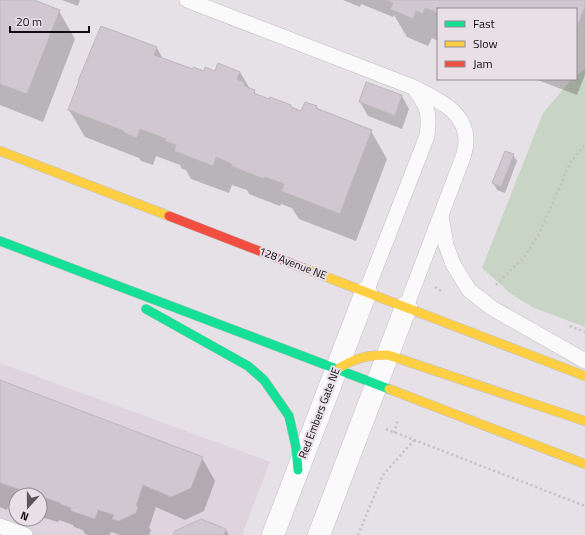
<svg xmlns="http://www.w3.org/2000/svg" width="585" height="535" viewBox="0 0 585 535" font-family="'Titillium Web',sans-serif">
<rect width="100%" height="100%" fill="#e6e1e6"/>
<path fill="#dfd4de" fill-rule="evenodd" d="M 0,363 L 270,462 L 242,535 L 0,535 ZM 16,495 L 40,495 L 40,519 L 16,519 Z"/>
<path fill="#c8d4c4" d="M 585,69 L 585,327 L 532,307 L 510,293 L 482,268 L 543,113 L 572,79 L 576,79 L 576,76 Z"/>
<g fill="#0003">
<path d="M 0,0 L 31,0 L 59,11 L 75,39 L 43,122 L 0,105 Z"/>
<path d="M 62,0 L 80,0 L 78,6 Z"/>
<path d="M 343,0 L 585,0 L 585,75 L 577,95 L 535,79 L 576,79 L 576,9 L 438,9 L 438,41 L 432,38 L 428,46 L 407,37 L 394,15 L 393,17 L 361,4 L 360,7 Z"/>
<path d="M 101,27 L 157,48 L 163,59 L 193,71 L 204,72 L 240,72 L 250,89 L 254,91 L 257,96 L 291,106 L 292,109 L 302,112 L 305,103 L 316,107 L 318,110 L 371,131 L 387,159 L 356,241 L 299,219 L 292,208 L 281,204 L 280,206 L 249,194 L 247,190 L 232,185 L 229,193 L 191,179 L 186,170 L 182,169 L 180,165 L 156,156 L 153,165 L 141,161 L 139,158 L 85,137 L 69,110 Z"/>
<path d="M 367,83 L 402,96 L 409,109 L 402,129 L 368,116 L 360,102 Z"/>
<path d="M 513,155 L 517,161 L 505,193 L 497,190 L 493,183 Z"/>
<path d="M 0,381 L 202,458 L 215,481 L 204,511 L 185,520 L 156,507 L 149,528 L 151,530 L 149,535 L 120,535 L 111,532 L 110,535 L 89,535 L 85,534 L 83,530 L 74,527 L 73,525 L 59,520 L 58,522 L 41,517 L 40,495 L 16,495 L 16,506 L 9,504 L 7,510 L 0,507 Z"/>
<path d="M 225,529 L 229,535 L 174,535 Z"/>
</g>
<g fill="#d1c7d1" stroke="#bbb8bb">
<path d="M 0,0 L 34,0 L 60,10 L 27,94 L 0,84 Z"/>
<path d="M 385,0 L 585,0 L 585,7 L 576,30 L 576,9 L 438,9 L 438,13 L 425,8 L 423,14 L 416,11 L 413,19 L 390,9 L 393,3 Z"/>
<path d="M 101,26 L 157,47 L 154,55 L 193,69 L 193,67 L 204,71 L 205,67 L 215,71 L 218,63 L 240,72 L 237,79 L 245,83 L 244,86 L 255,90 L 254,93 L 269,99 L 270,97 L 291,105 L 291,107 L 301,111 L 305,102 L 317,106 L 316,108 L 372,130 L 340,214 L 281,191 L 284,184 L 265,177 L 264,179 L 231,166 L 232,164 L 216,157 L 213,166 L 174,151 L 176,145 L 165,141 L 166,139 L 140,129 L 137,138 L 124,133 L 124,131 L 68,110 L 79,81 L 78,81 Z"/>
<path d="M 366,82 L 402,95 L 395,116 L 359,102 Z"/>
<path d="M 505,151 L 514,154 L 501,187 L 492,183 Z"/>
<path d="M 0,380 L 203,457 L 191,488 L 171,497 L 143,485 L 136,506 L 138,507 L 136,513 L 119,521 L 112,519 L 114,515 L 98,510 L 95,519 L 71,511 L 71,508 L 60,504 L 60,503 L 46,498 L 45,500 L 40,498 L 40,495 L 30,495 L 27,494 L 27,492 L 0,483 Z"/>
<path d="M 201,519 L 226,529 L 224,535 L 173,535 L 175,531 Z"/>
</g>
<g fill="none" stroke-linecap="round" stroke-linejoin="round">
<g stroke="#c2bec2" stroke-width="16">
<g id="lane">
<path d="M 187,0 L 413,87 C 436,99 467,111 466,142 C 466,147 464,153 463,157 L 406,307"/>
<path d="M 441,216 L 446,245 L 453,264 L 469,290 L 492,308 L 585,361"/>
<path d="M 366,292 L 427,136 C 430,112 428,108 415,89"/>
<path d="M 0,526 L 25,535"/>
</g>
</g>
<g stroke="#c2bec2" stroke-width="23">
<g id="street">
<path d="M 273,535 L 366,292"/>
<path d="M 319,535 L 406,307"/>
</g>
</g>
<g stroke="#c2bec2" stroke-width="10">
<g id="fast">
<path d="M 0,241 L 389,389"/>
<path d="M 146,309 L 248,366 L 264,380 L 289,416 L 296,447 L 298,470"/>
</g>
</g>
<g stroke="#c2bec2" stroke-width="10">
<g id="slow">
<path d="M 0,151 L 169,216"/>
<path d="M 303,268 L 585,376"/>
<path d="M 336,370 C 355,358 366,355 388,355 L 585,421"/>
<path d="M 389,389 L 585,464"/>
</g>
</g>
<g stroke="#c2bec2" stroke-width="10">
<path id="jam" d="M 169,216 L 303,268"/>
</g>
<g stroke="#c3c1c3" stroke-width="2.5" stroke-dasharray="2 3" stroke-linecap="butt">
<path d="M 496,285 L 524,257 L 539,234 L 570,163 L 585,145"/>
<path d="M 435,287 L 441,291"/>
<path d="M 570,326 L 585,332"/>
<path d="M 386,429 L 585,506"/>
<path d="M 394,433 L 398,420"/>
<path d="M 358,535 L 383,475 L 414,440"/>
</g>
<use href="#lane" stroke="#fbfafb" stroke-width="15"/>
<use href="#street" stroke="#fbfafb" stroke-width="22"/>
<use href="#fast" stroke="#16e098" stroke-width="9"/>
<use href="#slow" stroke="#ffcf43" stroke-width="9"/>
<use href="#jam" stroke="#f24e42" stroke-width="9"/>
</g>
<g text-anchor="middle" stroke-width="4" stroke-linejoin="round" paint-order="stroke">
<g font-size="11" fill="#100d10" stroke="#e8dfe7">
<text transform="translate(293 263) rotate(21)" y="4">128 Avenue NE</text>
<text transform="translate(319 413) rotate(-69)" y="4">Red Embers Gate NE</text>
</g>
</g>
<rect x="437" y="8" width="140" height="72" fill="#e8dfe7" stroke="#928b91"/>
<rect x="445" y="21" width="20" height="6" fill="#16e098" stroke="#928b91"/>
<text x="473" y="28" font-size="12" fill="#100d10">Fast</text>
<rect x="445" y="41" width="20" height="6" fill="#ffcf43" stroke="#928b91"/>
<text x="473" y="48" font-size="12" fill="#100d10">Slow</text>
<rect x="445" y="61" width="20" height="6" fill="#f24e42" stroke="#928b91"/>
<text x="473" y="68" font-size="12" fill="#100d10">Jam</text>
<g transform="translate(28 507) rotate(201)"><circle r="19" fill="#e8dfe7" stroke="#928b91"/>
<path d="M0-3L7 15L0 10L-7 15Z" fill="#5b575b"/>
<text y="-6" font-size="11" font-weight="bold" text-anchor="middle" fill="#100d10">N</text>
</g>
<path d="M10 26v6h79v-6" fill="none" stroke="#100d10" stroke-width="2"/>
<text x="16" y="26" font-size="12" fill="#100d10" stroke="#e8dfe7" stroke-width="3" paint-order="stroke">20 m</text>
</svg>
